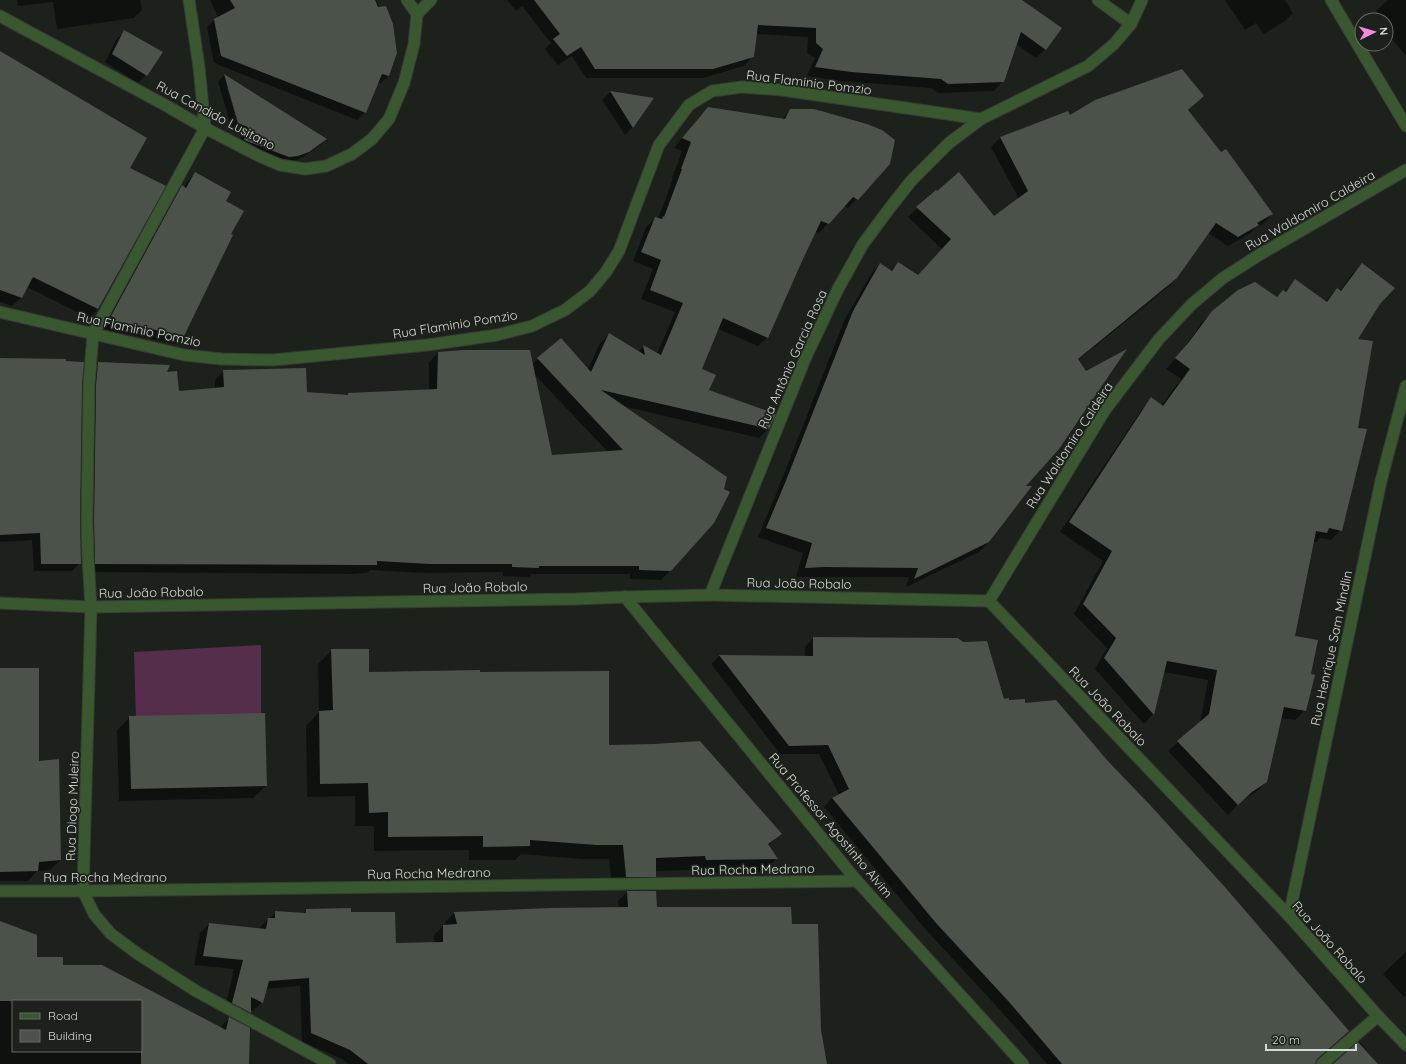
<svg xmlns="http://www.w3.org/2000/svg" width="1406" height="1064" viewBox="0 0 1406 1064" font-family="Quicksand,sans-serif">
<rect width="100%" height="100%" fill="#1c221b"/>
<path fill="#552e4c" d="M 261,645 L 261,716 L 136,720 L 134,652 Z"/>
<g fill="#0007" fill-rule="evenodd">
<path d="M 17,0 L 140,0 L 142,10 L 134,18 L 57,29 L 53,2 L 18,6 Z"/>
<path d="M 210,0 L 376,0 L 380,8 L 389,75 L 381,83 L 377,82 L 365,112 L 357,120 L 214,63 L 207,27 L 218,17 Z"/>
<path d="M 507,0 L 1020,0 L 1046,49 L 1036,58 L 1016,44 L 1003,81 L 994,91 L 938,93 L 931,88 L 841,81 L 807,76 L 815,58 L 807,53 L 808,37 L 756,34 L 753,56 L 744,66 L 703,78 L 586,78 L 572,56 L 558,65 L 545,49 L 551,43 L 522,6 L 516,11 Z"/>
<path d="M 1225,0 L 1285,0 L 1293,13 L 1285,21 L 1264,34 L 1256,23 L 1245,30 Z"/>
<path d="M 1388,0 L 1406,0 L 1406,56 L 1386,32 L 1391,27 L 1386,22 L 1386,20 L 1384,20 L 1376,11 Z"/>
<path d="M 125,31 L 146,75 L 138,83 L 105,62 L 116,40 Z"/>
<path d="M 0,52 L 129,169 L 164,186 L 98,309 L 89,318 L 27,287 L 22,297 L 12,306 L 0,302 Z"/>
<path d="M 224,75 L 326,140 L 319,146 L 301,158 L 291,163 L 238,147 L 242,134 L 232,129 L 218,82 ZM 227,88 L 229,88 L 240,127 L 239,128 Z"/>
<path d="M 610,92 L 652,99 L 633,127 L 625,135 L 602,100 Z"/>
<path d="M 1203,96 L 1187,111 L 1272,214 L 1263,224 L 1256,227 L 1249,234 L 1228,246 L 1208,233 L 1177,278 L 1167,288 L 1078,360 L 989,542 L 979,552 L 906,587 L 909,577 L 796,577 L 803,553 L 758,537 L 776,494 L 844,321 L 871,274 L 880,264 L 890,271 L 898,263 L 917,276 L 942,249 L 908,217 L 917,208 L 994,217 L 1019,199 L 991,147 L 1000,138 L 1067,112 L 1070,116 Z"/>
<path d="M 708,108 L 782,119 L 791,110 L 857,199 L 848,208 L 844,206 L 819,233 L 815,231 L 768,337 L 758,346 L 718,329 L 700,370 L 708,390 L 774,414 L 768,429 L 759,438 L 622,406 L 670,571 L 661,580 L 630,579 L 630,574 L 531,574 L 529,577 L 503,576 L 503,572 L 421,573 L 370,570 L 367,573 L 352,574 L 87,572 L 89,372 L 98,363 L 165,373 L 178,392 L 215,389 L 215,380 L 224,371 L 306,393 L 346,396 L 349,394 L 429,391 L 429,362 L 438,353 L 532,364 L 561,339 L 588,369 L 600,343 L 609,334 L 638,352 L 644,346 L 657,354 L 675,312 L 641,299 L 653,269 L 633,261 L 646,227 L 656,218 L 658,219 L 673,178 L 672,178 L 682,151 L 674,148 L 699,117 ZM 534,374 L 608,452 L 551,456 Z"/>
<path d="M 195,174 L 225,202 L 230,235 L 183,335 L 175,344 L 104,329 L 106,325 L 103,324 L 174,195 L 182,186 L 184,187 L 187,182 Z"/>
<path d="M 1362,264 L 1379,304 L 1357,340 L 1341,530 L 1331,540 L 1320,538 L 1317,542 L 1313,542 L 1293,637 L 1310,675 L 1305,710 L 1295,720 L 1280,718 L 1267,782 L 1256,792 L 1241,801 L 1228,815 L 1168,751 L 1200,723 L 1208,680 L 1164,672 L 1153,714 L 1144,724 L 1095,669 L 1107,648 L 1074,614 L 1103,561 L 1060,532 L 1142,409 L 1152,399 L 1161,406 L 1181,379 L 1166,369 L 1180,354 L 1202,322 L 1213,312 L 1276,298 L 1283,291 L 1284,292 L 1295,281 L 1325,302 L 1337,289 L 1340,291 L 1352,274 Z"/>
<path d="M 0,359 L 81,385 L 79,521 L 80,563 L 72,571 L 34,571 L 32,540 L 0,542 Z"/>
<path d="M 813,638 L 1003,700 L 1024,704 L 1106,761 L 1348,1031 L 1316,1060 L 1314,1064 L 1047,1064 L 1001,1011 L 926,930 L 824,807 L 832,798 L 839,795 L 819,754 L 780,754 L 711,664 L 719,656 L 805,657 L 805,647 Z"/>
<path d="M 332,650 L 368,673 L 479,673 L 608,746 L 780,834 L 768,846 L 776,859 L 763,872 L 692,873 L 692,870 L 655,871 L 655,876 L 639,892 L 656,908 L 791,925 L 820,1030 L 825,1064 L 349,1064 L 340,1058 L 302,1042 L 300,986 L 265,989 L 262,1002 L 253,1011 L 250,1010 L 250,1012 L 241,1021 L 224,1012 L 234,969 L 194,965 L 200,933 L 209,924 L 259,929 L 259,928 L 276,912 L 303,914 L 307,910 L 350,913 L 395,944 L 434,943 L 434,935 L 443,926 L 446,926 L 445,922 L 454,913 L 619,908 L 618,901 L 629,890 L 612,890 L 609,859 L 582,859 L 521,854 L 515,860 L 469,860 L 469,850 L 374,851 L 374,826 L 355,826 L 355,796 L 307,797 L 306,726 L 319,712 L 318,664 Z"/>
<path d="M 0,669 L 38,762 L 60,860 L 50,870 L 37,871 L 28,881 L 0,881 Z"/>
<path d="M 130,717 L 266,786 L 253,798 L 119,801 L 117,730 Z"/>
<path d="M 0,922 L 36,958 L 62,966 L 220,1028 L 229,1018 L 248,1064 L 0,1064 ZM 13,1001 L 141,1001 L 141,1051 L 13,1051 Z"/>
<path d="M 1406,952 L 1406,995 L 1404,997 L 1383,974 Z"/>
<path d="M 1360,1042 L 1377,1064 L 1334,1064 Z"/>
</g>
<g fill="#4b5249">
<path d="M 230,0 L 375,0 L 378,7 L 386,6 L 393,24 L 397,53 L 389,76 L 382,74 L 366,113 L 221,56 L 214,19 L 235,8 Z"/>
<path d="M 534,0 L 1022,0 L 1062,28 L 1046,50 L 1021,32 L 1004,82 L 948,84 L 941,79 L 851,72 L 815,67 L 823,49 L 816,43 L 816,28 L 758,25 L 754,57 L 713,69 L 595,69 L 581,47 L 567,56 L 553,39 L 560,34 Z"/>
<path d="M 124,30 L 163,52 L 147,76 L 112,54 Z"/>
<path d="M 0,51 L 147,138 L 130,168 L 166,186 L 98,309 L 33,277 L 22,298 L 0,290 Z"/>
<path d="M 1182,69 L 1204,96 L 1188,110 L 1221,152 L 1226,149 L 1273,214 L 1257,223 L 1259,225 L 1238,237 L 1216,223 L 1177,278 L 1078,359 L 1086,371 L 1127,349 L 1059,449 L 1026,486 L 1032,486 L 989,542 L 914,579 L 918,568 L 824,567 L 805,568 L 812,543 L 766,528 L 785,483 L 853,311 L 880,263 L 892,271 L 898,262 L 918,275 L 951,239 L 916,207 L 936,190 L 937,191 L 959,172 L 994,216 L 1028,191 L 1000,137 L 1068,111 L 1070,115 L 1095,100 Z"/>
<path d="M 224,74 L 327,139 L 309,152 L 298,156 L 289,157 L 244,140 L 248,127 L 238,123 Z"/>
<path d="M 610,91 L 654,98 L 633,128 Z"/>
<path d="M 708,107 L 785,119 L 790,109 L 814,109 L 867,124 L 882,130 L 895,140 L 890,164 L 858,200 L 853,197 L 829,224 L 821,221 L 803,259 L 768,338 L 723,318 L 702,369 L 716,375 L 709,390 L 776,414 L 769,429 L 601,390 L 727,477 L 724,489 L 730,492 L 714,523 L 671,571 L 639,570 L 639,566 L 539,566 L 539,568 L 512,567 L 512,564 L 430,564 L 377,561 L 377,565 L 362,565 L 95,564 L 94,521 L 96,385 L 98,362 L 170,365 L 167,372 L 177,371 L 179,391 L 224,387 L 223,370 L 306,368 L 307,392 L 348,395 L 348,393 L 437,389 L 438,352 L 463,350 L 530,350 L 552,455 L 623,450 L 537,358 L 561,338 L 591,372 L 609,333 L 645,355 L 643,345 L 661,355 L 683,303 L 650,290 L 661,260 L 641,252 L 655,217 L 662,219 L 663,216 L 664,217 L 682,169 L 681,169 L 691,142 L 682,138 Z"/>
<path d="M 195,172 L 231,192 L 226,201 L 244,211 L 231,234 L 233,235 L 184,336 L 112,321 L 113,317 L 111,316 L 182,185 L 186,188 Z"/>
<path d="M 1362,263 L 1395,288 L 1380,304 L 1358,339 L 1373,341 L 1358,428 L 1367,429 L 1342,531 L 1329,528 L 1327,533 L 1316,531 L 1295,636 L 1318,640 L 1311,674 L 1315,675 L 1306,711 L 1284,707 L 1267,782 L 1252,792 L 1238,805 L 1177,741 L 1209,714 L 1217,670 L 1167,661 L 1154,715 L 1104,658 L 1116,638 L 1083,604 L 1112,551 L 1069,522 L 1151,397 L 1163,406 L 1190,369 L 1175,358 L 1189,342 L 1212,311 L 1238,290 L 1255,282 L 1277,297 L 1283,290 L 1286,292 L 1295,279 L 1327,302 L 1337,288 L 1341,291 Z"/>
<path d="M 0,358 L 66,359 L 66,361 L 84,362 L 82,385 L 80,521 L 81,564 L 41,564 L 40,533 L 0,535 Z"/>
<path d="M 813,637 L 958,638 L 963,642 L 987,641 L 1004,699 L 1009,698 L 1009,700 L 1025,699 L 1025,703 L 1056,700 L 1107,760 L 1150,805 L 1224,886 L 1349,1031 L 1317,1059 L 1315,1064 L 1062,1064 L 1010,1003 L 936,923 L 832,798 L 849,789 L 828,745 L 789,746 L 719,655 L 813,656 Z"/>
<path d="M 331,649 L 369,649 L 369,672 L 480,670 L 480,672 L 609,671 L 609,745 L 654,744 L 700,741 L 782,834 L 768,844 L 778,859 L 706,860 L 705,856 L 656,858 L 656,877 L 626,877 L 623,845 L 596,845 L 530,840 L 530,846 L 483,847 L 483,836 L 388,837 L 388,812 L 369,813 L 368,783 L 320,784 L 319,711 L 333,710 Z"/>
<path d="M 0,668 L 39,668 L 39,761 L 59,759 L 61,860 L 39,862 L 38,871 L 0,872 Z"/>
<path d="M 265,713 L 267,786 L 131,789 L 129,716 Z"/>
<path d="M 627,891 L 656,891 L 657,907 L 791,907 L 792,924 L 818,924 L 821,1030 L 827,1064 L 368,1064 L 350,1050 L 311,1033 L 309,978 L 269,981 L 263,1003 L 251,997 L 251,1013 L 232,1003 L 243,960 L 203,956 L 209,923 L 266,929 L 268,918 L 275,918 L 275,911 L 306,913 L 306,909 L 351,908 L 351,912 L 395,912 L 396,943 L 443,942 L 443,925 L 457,924 L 454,912 L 550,908 L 628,907 Z"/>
<path d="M 0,921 L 37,935 L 37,957 L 63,957 L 63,965 L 102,965 L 226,1030 L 229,1017 L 250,1028 L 249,1064 L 141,1064 L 141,1001 L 0,1001 Z"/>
<path d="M 1358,1042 L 1378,1064 L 1333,1064 Z"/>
</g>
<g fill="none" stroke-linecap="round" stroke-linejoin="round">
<g stroke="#363c35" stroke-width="13">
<g id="service">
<path d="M 91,607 L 88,557 L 87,521 L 89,385 L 93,334 L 205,128"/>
<path d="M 1322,1064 L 1378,1016"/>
</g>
</g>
<g stroke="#363c35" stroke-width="13">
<g id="minor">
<path d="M 189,0 L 199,67 L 205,128"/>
<path d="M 417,14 L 431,0"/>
<path d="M 0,16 L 165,105 L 205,128 L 259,156 L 280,165 L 305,169 L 326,166 L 352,154 L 372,139 L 389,119 L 404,83 L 414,44 L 417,14 L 407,0"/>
<path d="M 0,312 L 184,355 L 222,359 L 273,360 L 427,345 L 497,335 L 532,326 L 565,310 L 590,291 L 606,272 L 619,251 L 659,145 L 689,105 L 712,91 L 742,87 L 782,90 L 981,119"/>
<path d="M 710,595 L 989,601 L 1289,916"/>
<path d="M 989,601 L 1105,410 L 1159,339 L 1192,304 L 1223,278 L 1259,255 L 1406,170"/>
<path d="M 0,603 L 91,607 L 576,599 L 625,597"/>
<path d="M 91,607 L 83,891 L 94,914 L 111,934 L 138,954 L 196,991 L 330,1064"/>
<path d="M 0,891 L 83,891 L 857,881"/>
</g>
</g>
<g stroke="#363c35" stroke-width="13">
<g id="tertiary">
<path d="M 1098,0 L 1131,24"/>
<path d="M 1331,0 L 1406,126"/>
<path d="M 1406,386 L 1381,481 L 1289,916 L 1378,1016 L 1406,1045"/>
<path d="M 625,597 L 710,595 L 805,359 L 838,289 L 863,244 L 889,209 L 911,181 L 949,143 L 981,119 L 1088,66 L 1114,44 L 1131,24 L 1142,0"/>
<path d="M 625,597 L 857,881 L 1023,1064"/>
</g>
</g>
<use href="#service" stroke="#395830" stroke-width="11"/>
<use href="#minor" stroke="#395830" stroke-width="11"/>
<use href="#tertiary" stroke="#395830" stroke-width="11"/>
</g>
<g text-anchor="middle" stroke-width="3.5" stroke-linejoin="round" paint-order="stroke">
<g font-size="13" fill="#d5d9d4" stroke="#1c221b">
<text transform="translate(809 82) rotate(7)" y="5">Rua Flaminio Pomzio</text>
<text transform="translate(216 115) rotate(28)" y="5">Rua Candido Lusitano</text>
<text transform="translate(1310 210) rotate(-30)" y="5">Rua Waldomiro Caldeira</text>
<text transform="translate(455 324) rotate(-9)" y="5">Rua Flaminio Pomzio</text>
<text transform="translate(139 329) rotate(12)" y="5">Rua Flaminio Pomzio</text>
<text transform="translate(792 359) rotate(-66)" y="5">Rua Antônio Garcia Rosa</text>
<text transform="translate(1069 445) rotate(-57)" y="5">Rua Waldomiro Caldeira</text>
<text transform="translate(799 583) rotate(1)" y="5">Rua João Robalo</text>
<text transform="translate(475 587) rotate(-1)" y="5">Rua João Robalo</text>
<text transform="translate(151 592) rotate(-1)" y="5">Rua João Robalo</text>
<text transform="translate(1331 648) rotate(-78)" y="5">Rua Henrique Sam Mindlin</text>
<text transform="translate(1108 706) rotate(46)" y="5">Rua João Robalo</text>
<text transform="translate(72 806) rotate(-88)" y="5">Rua Diogo Muleiro</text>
<text transform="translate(831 825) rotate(50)" y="5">Rua Professor Agostinho Alvim</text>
<text transform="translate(753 869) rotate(-1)" y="5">Rua Rocha Medrano</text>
<text transform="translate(429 873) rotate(-1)" y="5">Rua Rocha Medrano</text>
<text x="105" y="882">Rua Rocha Medrano</text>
<text transform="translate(1330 942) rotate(48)" y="5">Rua João Robalo</text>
</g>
</g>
<rect x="12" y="1000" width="130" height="52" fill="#1c221b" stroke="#666b65"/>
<rect x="20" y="1013" width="20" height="6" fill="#395830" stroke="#666b65"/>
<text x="48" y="1020" font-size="12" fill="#d5d9d4">Road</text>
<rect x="20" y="1030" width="20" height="12" fill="#4b5249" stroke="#666b65"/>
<text x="48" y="1040" font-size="12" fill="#d5d9d4">Building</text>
<g transform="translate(1374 32) rotate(85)"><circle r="19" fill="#1c221b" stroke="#666b65"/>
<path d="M0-3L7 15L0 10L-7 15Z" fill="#fc86e3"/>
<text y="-6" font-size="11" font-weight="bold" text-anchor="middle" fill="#d5d9d4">N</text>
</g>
<path d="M1266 1044v6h90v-6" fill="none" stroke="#d5d9d4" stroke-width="2"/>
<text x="1272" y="1044" font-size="12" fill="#d5d9d4" stroke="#1c221b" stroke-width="3" paint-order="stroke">20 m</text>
</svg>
